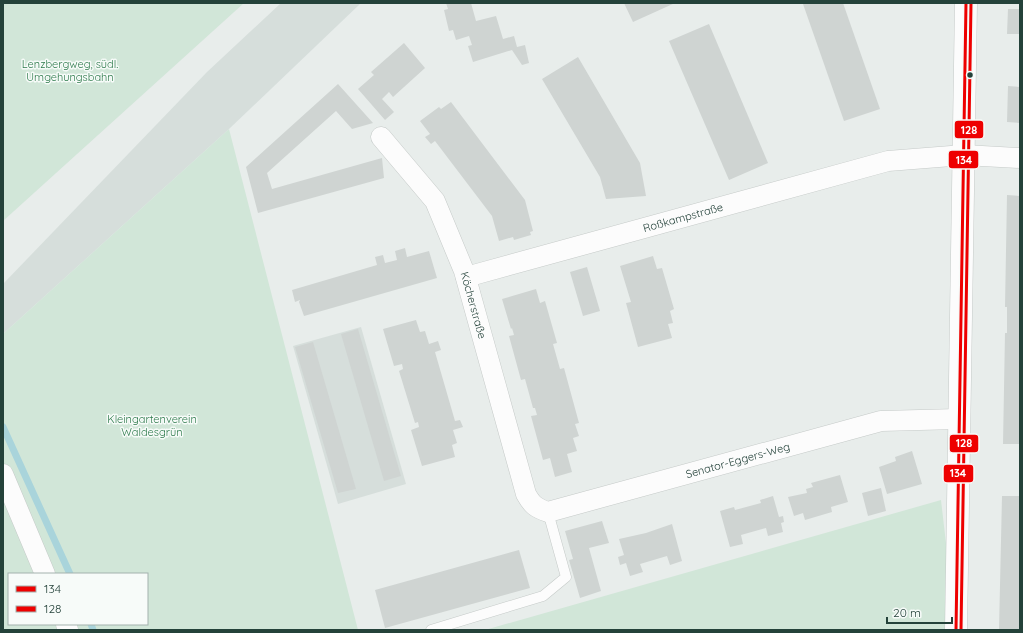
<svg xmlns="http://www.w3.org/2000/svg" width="1023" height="633" viewBox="0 0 1023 633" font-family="Quicksand,sans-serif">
<rect width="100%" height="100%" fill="#e8edeb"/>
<g fill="#d6dedb">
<path d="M 281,3 L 361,3 L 229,129 L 3,334 L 3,284 L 207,72 Z"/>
<path d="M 361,327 L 406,484 L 338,504 L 293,346 Z"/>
</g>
<g fill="#d1e6d8" fill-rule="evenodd">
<path d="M 3,3 L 244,3 L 3,221 Z"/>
<path d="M 229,129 L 358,630 L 3,630 L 3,334 ZM 9,574 L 147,574 L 147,624 L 9,624 Z"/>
<path d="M 941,500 L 956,630 L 485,630 Z"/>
</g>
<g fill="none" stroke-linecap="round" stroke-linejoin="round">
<g stroke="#a9d4db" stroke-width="7">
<path d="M 3,427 L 70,574"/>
<path d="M 91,624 L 93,630"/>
</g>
</g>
<g fill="#cfd4d2">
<path d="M 446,3 L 471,3 L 476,21 L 496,16 L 503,39 L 514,36 L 517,47 L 525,45 L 529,63 L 522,65 L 512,50 L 473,62 L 468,46 L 472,45 L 469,36 L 456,40 L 453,30 L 449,31 L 444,10 L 448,9 Z"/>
<path d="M 624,3 L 675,3 L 633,22 Z"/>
<path d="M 806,3 L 843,3 L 880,109 L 844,121 L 803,4 Z"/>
<path d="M 1008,9 L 1020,9 L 1020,34 L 1007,34 Z"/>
<path d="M 709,24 L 768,163 L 729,180 L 669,41 Z"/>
<path d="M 404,43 L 425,68 L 393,97 L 389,92 L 382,99 L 394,112 L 385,120 L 358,89 L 374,75 L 371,72 Z"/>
<path d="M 578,57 L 640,163 L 646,196 L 606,199 L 600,177 L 542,79 Z"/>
<path d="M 338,84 L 373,123 L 352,129 L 336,111 L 267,173 L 272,189 L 382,158 L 384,178 L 258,213 L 246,167 Z"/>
<path d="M 1008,86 L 1020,87 L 1020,123 L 1007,122 Z"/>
<path d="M 451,102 L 525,200 L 533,231 L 530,232 L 531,235 L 514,240 L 513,237 L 499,241 L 492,216 L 435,141 L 431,144 L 425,137 L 430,134 L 420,121 L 439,107 L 441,109 Z"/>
<path d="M 1007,195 L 1020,196 L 1020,444 L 1003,444 L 1005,333 L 1007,333 L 1007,307 L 1005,307 Z"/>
<path d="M 405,248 L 407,257 L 429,251 L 437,278 L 304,316 L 299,302 L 300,300 L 295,302 L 292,290 L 377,265 L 375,257 L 383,255 L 385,263 L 397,260 L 395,251 Z"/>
<path d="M 653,256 L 657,269 L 662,268 L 674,309 L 670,311 L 673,323 L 668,324 L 672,338 L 638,347 L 626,303 L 631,302 L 620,266 Z"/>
<path d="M 587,267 L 600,311 L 583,316 L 570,272 Z"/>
<path d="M 536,289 L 540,303 L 545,301 L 557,343 L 553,344 L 560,369 L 564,368 L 579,423 L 575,424 L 579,436 L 573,438 L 577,451 L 567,454 L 572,472 L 555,477 L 550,458 L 543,460 L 531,416 L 537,415 L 535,408 L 533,408 L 525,379 L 521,380 L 509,336 L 514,335 L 512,328 L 511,329 L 502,299 Z"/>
<path d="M 416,320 L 420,332 L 425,331 L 429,344 L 438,341 L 441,350 L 435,352 L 455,421 L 460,420 L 463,427 L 453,430 L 457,443 L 452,445 L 455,457 L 422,466 L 411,430 L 419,427 L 418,422 L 415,423 L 399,371 L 403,369 L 402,364 L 394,366 L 383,329 Z"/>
<path d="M 358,329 L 401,476 L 384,481 L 341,334 Z"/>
<path d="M 313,342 L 356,489 L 338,493 L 295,347 Z"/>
<path d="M 912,451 L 922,484 L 887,494 L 879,467 L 896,461 L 895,457 Z"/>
<path d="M 840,475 L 848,502 L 831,507 L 832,512 L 805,520 L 803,513 L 794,516 L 788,497 L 807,493 L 806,489 L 813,487 L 811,483 Z"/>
<path d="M 881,488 L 886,511 L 868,516 L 862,493 Z"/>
<path d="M 773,496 L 779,517 L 783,516 L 784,522 L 781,523 L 783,532 L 768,536 L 766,528 L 741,535 L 743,544 L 730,547 L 720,511 L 734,507 L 735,510 L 761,503 L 760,500 Z"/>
<path d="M 1002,496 L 1020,496 L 1020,630 L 999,630 Z"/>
<path d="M 602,521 L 609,543 L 589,548 L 601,591 L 580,598 L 569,560 L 573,559 L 565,531 Z"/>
<path d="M 672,524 L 682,561 L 670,565 L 667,556 L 640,564 L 643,572 L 630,576 L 626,563 L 620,565 L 618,557 L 624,555 L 619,539 L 646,533 Z"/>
<path d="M 519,550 L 530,588 L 385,628 L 375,590 Z"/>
</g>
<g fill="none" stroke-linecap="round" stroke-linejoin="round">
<g stroke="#c5cac8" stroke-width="11">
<path id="service" d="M 431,630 L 543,596 L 566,577 L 548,512"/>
</g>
<g stroke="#c5cac8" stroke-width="21">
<g id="minor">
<path id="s1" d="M 381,137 L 435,201 L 464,271 L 526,494 C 532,505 536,508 548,512 L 881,421 L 958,419"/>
<path id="s2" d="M 466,277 L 888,161 L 964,155 L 1020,158"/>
<path d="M 3,474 L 45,574"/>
<path d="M 66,624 L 68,630"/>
</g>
</g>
<g stroke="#c5cac8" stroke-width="23">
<path id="tertiary" d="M 956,630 L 966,3"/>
</g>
<use href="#service" stroke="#fcfcfc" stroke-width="10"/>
<use href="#minor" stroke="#fcfcfc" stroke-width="20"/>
<use href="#tertiary" stroke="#fcfcfc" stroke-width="22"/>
<g stroke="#f7fbf9" stroke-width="6">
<path id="bus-1" d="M 956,630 L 966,3"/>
</g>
<g stroke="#f7fbf9" stroke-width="6">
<path id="bus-2" d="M 961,630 L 971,3"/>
</g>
<use href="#bus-1" stroke="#e00" stroke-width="3"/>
<use href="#bus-2" stroke="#e00" stroke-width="3"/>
</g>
<circle fill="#24423a" stroke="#f7fbf9" stroke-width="1.5" cx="970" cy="75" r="3.5"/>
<g text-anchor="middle" stroke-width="3" stroke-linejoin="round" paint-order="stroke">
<g font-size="11" fill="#2d7a4b" stroke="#f7fbf9">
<text x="70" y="68">Lenzbergweg, südl.<tspan x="70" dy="13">Umgehungsbahn</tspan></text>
<text x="152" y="423">Kleingartenverein<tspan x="152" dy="13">Waldesgrün</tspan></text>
</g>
<g font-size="11" fill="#24423a" stroke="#f7fbf9">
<text dy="4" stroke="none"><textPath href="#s2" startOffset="225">Roßkampstraße</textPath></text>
<text dy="4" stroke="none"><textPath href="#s1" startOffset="195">Köcherstraße</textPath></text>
<text dy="4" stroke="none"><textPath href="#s1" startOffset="617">Senator-Eggers-Weg</textPath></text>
</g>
</g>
<g stroke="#f7fbf9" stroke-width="1.5">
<rect x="954" y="120" width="30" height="19" rx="4" fill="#e00"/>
<rect x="948" y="150" width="31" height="19" rx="4" fill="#e00"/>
<rect x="949" y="434" width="30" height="19" rx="4" fill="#e00"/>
<rect x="943" y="464" width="31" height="19" rx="4" fill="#e00"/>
</g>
<g font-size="11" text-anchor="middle" font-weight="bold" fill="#fff">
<text x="969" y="134">128</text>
<text x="964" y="164">134</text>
<text x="964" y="447">128</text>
<text x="958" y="477">134</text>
</g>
<rect width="1023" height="633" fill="none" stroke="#24423a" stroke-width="8"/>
<rect x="8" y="573" width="140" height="52" fill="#f7fbf9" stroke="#a3b1ad"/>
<rect x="16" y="586" width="20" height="6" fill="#ee0000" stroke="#a3b1ad"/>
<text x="44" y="593" font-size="12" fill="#24423a">134</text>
<rect x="16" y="606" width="20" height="6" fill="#ee0000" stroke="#a3b1ad"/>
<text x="44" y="613" font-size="12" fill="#24423a">128</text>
<path d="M887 617v6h65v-6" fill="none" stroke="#24423a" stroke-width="2"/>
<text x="893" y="617" font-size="12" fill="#24423a" stroke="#f7fbf9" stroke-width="3" paint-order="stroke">20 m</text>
</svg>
